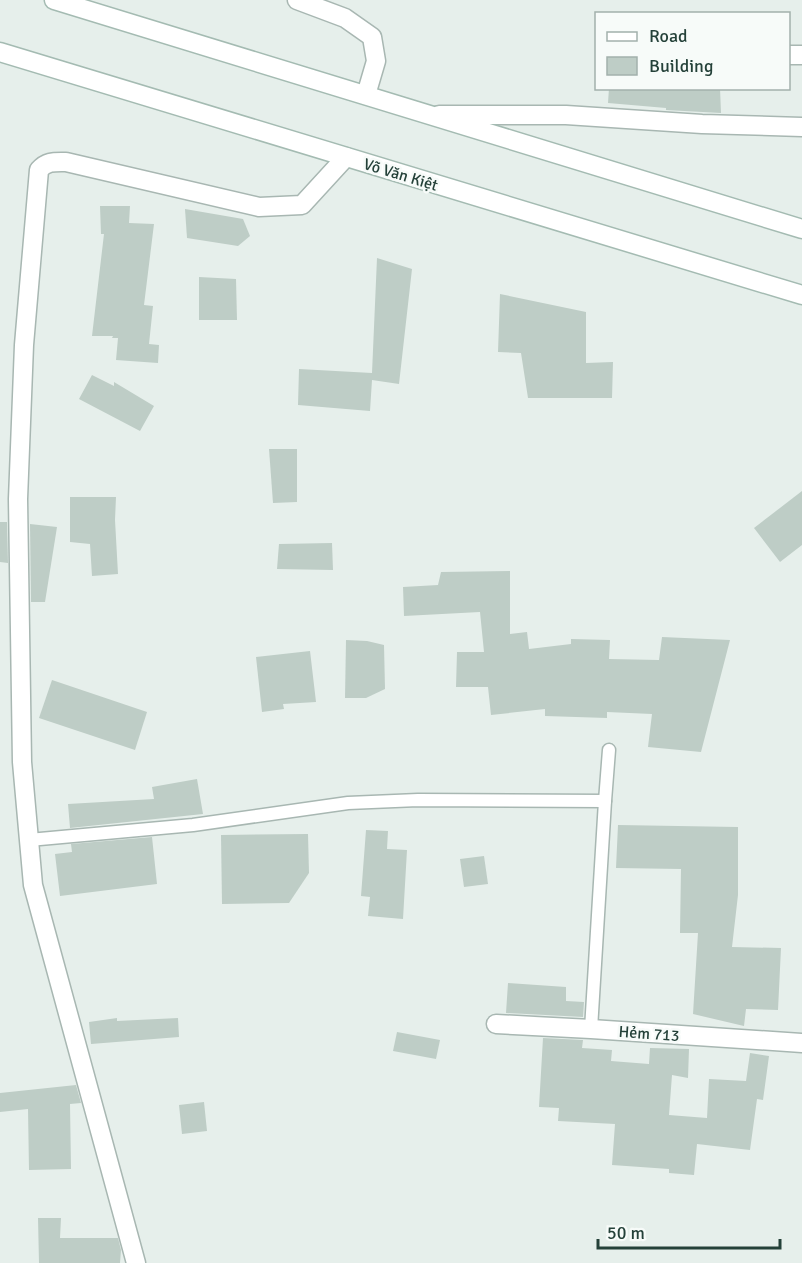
<svg xmlns="http://www.w3.org/2000/svg" width="802" height="1263" viewBox="0 0 802 1263" font-family="Signika,sans-serif">
<rect width="100%" height="100%" fill="#e6efeb"/>
<g fill="#becdc6">
<path d="M 609,88 L 720,88 L 721,113 L 666,110 L 666,108 L 608,103 Z"/>
<path d="M 100,206 L 130,206 L 129,223 L 154,224 L 144,305 L 153,306 L 149,344 L 159,345 L 158,363 L 116,360 L 118,338 L 112,338 L 113,336 L 92,336 L 104,234 L 101,234 Z"/>
<path d="M 185,209 L 243,219 L 250,236 L 238,246 L 187,238 Z"/>
<path d="M 377,258 L 412,269 L 399,384 L 372,380 L 370,411 L 298,405 L 299,369 L 372,373 Z"/>
<path d="M 199,277 L 236,279 L 237,320 L 199,320 Z"/>
<path d="M 500,294 L 586,312 L 586,363 L 613,362 L 612,398 L 528,398 L 521,353 L 498,352 Z"/>
<path d="M 92,375 L 114,386 L 114,382 L 154,406 L 140,431 L 79,399 Z"/>
<path d="M 269,449 L 297,449 L 297,502 L 273,503 Z"/>
<path d="M 802,491 L 802,545 L 780,562 L 754,528 Z"/>
<path d="M 70,497 L 116,497 L 115,520 L 118,574 L 92,576 L 90,544 L 70,542 Z"/>
<path d="M 0,522 L 7,522 L 8,563 L 0,562 Z"/>
<path d="M 30,524 L 57,527 L 45,602 L 31,602 Z"/>
<path d="M 332,543 L 333,570 L 277,569 L 279,544 Z"/>
<path d="M 510,571 L 510,634 L 527,632 L 529,649 L 571,644 L 571,639 L 610,640 L 609,659 L 659,660 L 662,637 L 730,640 L 701,752 L 648,747 L 652,714 L 607,712 L 607,718 L 545,716 L 545,709 L 491,715 L 488,687 L 456,687 L 457,652 L 484,652 L 480,612 L 404,616 L 403,587 L 438,585 L 441,572 Z"/>
<path d="M 346,640 L 367,641 L 384,645 L 385,689 L 366,698 L 345,698 Z"/>
<path d="M 310,651 L 316,702 L 283,704 L 284,709 L 262,712 L 256,657 Z"/>
<path d="M 52,680 L 147,712 L 135,750 L 39,718 Z"/>
<path d="M 197,779 L 203,814 L 70,828 L 68,804 L 154,799 L 152,787 Z"/>
<path d="M 618,825 L 738,827 L 738,895 L 732,947 L 781,948 L 778,1010 L 746,1009 L 744,1026 L 693,1014 L 698,933 L 680,933 L 681,869 L 616,868 Z"/>
<path d="M 366,830 L 388,831 L 387,849 L 407,850 L 403,919 L 368,916 L 370,897 L 361,896 Z"/>
<path d="M 308,834 L 309,873 L 289,903 L 222,904 L 221,835 Z"/>
<path d="M 152,837 L 157,884 L 60,896 L 55,854 L 72,852 L 71,844 Z"/>
<path d="M 484,856 L 488,884 L 464,887 L 460,859 Z"/>
<path d="M 508,983 L 566,987 L 566,1001 L 584,1002 L 583,1017 L 506,1013 Z"/>
<path d="M 117,1018 L 117,1021 L 178,1018 L 179,1037 L 91,1044 L 89,1022 Z"/>
<path d="M 397,1032 L 440,1040 L 436,1059 L 393,1051 Z"/>
<path d="M 543,1038 L 583,1040 L 582,1048 L 612,1050 L 611,1061 L 649,1064 L 650,1048 L 689,1049 L 688,1078 L 672,1075 L 669,1115 L 707,1118 L 709,1079 L 746,1081 L 750,1053 L 769,1056 L 763,1100 L 757,1099 L 750,1150 L 697,1144 L 694,1175 L 669,1173 L 669,1169 L 612,1165 L 615,1124 L 558,1121 L 559,1108 L 539,1107 Z"/>
<path d="M 76,1085 L 81,1103 L 70,1104 L 71,1169 L 29,1170 L 28,1109 L 0,1112 L 0,1093 Z"/>
<path d="M 204,1102 L 207,1131 L 182,1134 L 179,1105 Z"/>
<path d="M 38,1218 L 61,1218 L 60,1238 L 118,1238 L 121,1250 L 120,1263 L 39,1263 Z"/>
</g>
<g fill="none" stroke-linecap="round" stroke-linejoin="round">
<g stroke="#a8b7b2" stroke-width="15">
<g id="service">
<path d="M 605,801 L 609,750"/>
<path d="M 29,840 L 193,825 L 348,803 L 418,800 L 605,801 L 591,1029"/>
</g>
</g>
<g stroke="#a8b7b2" stroke-width="21">
<g id="minor">
<path d="M 297,0 L 345,18 L 372,37 L 376,61 L 366,95"/>
<path d="M 788,55 L 802,55"/>
<path d="M 439,115 L 566,115 L 702,124 L 802,127"/>
<path d="M 496,1024 L 591,1029 L 802,1043"/>
<path d="M 136,1263 L 33,885 L 22,762 L 18,499 L 24,345 L 39,170 C 47,161 54,162 66,162 L 259,207 L 302,205 L 346,157"/>
</g>
</g>
<g stroke="#a4bbb2" stroke-width="21">
<g id="secondary">
<path d="M 54,0 L 802,229"/>
<path d="M 0,52 L 802,295"/>
</g>
</g>
<use href="#service" stroke="#fff" stroke-width="12"/>
<use href="#minor" stroke="#fff" stroke-width="18"/>
<use href="#secondary" stroke="#fff" stroke-width="18"/>
</g>
<g text-anchor="middle" stroke-width="5" stroke-linejoin="round" paint-order="stroke">
<g font-size="16" fill="#244139" stroke="#f7fbf9">
<text transform="translate(401 174) rotate(17)" y="6">Võ Văn Kiệt</text>
<text transform="translate(649 1033) rotate(4)" y="6">Hẻm 713</text>
</g>
</g>
<rect x="595" y="12" width="195" height="78" fill="#f7fbf9" stroke="#a3b1ac" stroke-width="1.5"/>
<rect x="607" y="32" width="30" height="9" fill="#ffffff" stroke="#a3b1ac" stroke-width="1.5"/>
<text x="649" y="42" font-size="18" fill="#244139">Road</text>
<rect x="607" y="57" width="30" height="18" fill="#becdc6" stroke="#a3b1ac" stroke-width="1.5"/>
<text x="649" y="72" font-size="18" fill="#244139">Building</text>
<path d="M598 1239v9h182v-9" fill="none" stroke="#244139" stroke-width="3"/>
<text x="607" y="1239" font-size="18" fill="#244139" stroke="#f7fbf9" stroke-width="4.5" paint-order="stroke">50 m</text>
</svg>
